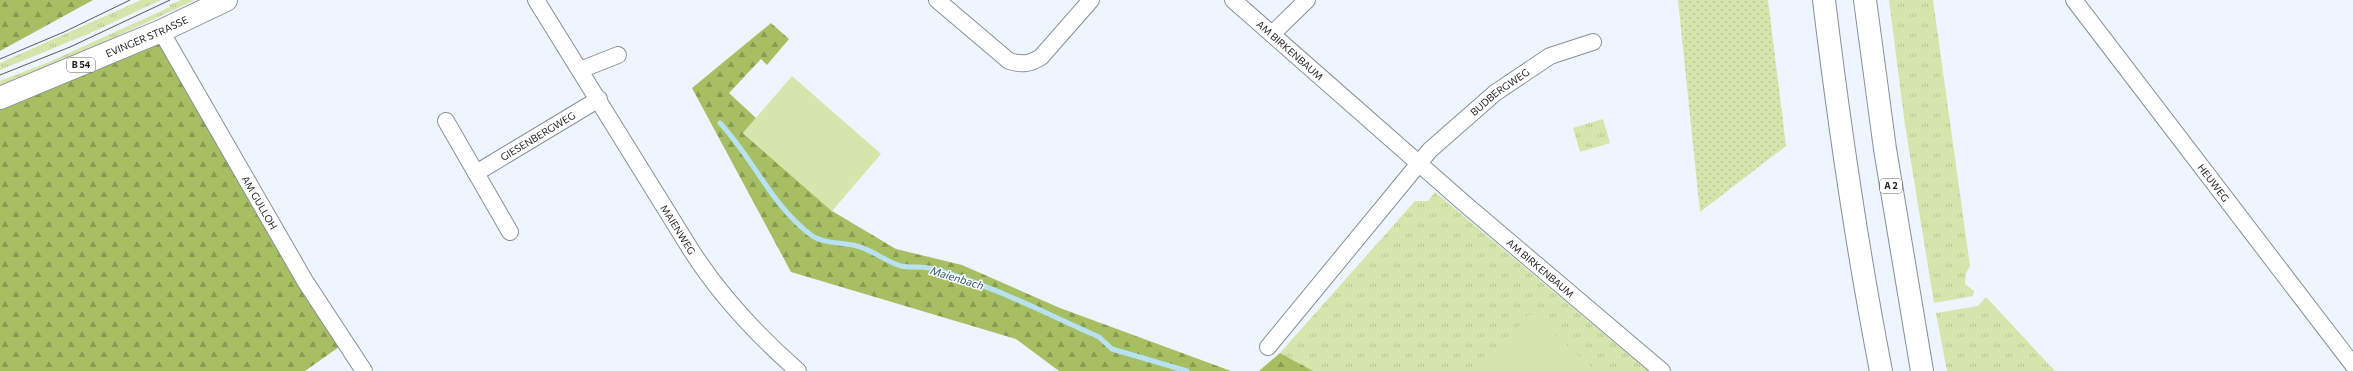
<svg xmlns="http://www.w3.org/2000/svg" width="2353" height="371" viewBox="0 0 2353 371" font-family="Commissioner,sans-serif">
<defs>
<pattern id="grass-tufts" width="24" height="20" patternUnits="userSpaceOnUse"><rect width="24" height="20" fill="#d4e6ac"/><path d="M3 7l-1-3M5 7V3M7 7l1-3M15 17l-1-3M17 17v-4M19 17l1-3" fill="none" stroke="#b6c594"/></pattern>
<pattern id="forest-firs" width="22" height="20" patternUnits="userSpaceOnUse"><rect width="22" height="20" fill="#a7bf63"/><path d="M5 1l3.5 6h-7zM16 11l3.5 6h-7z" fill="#879b51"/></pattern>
<pattern id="garden-dots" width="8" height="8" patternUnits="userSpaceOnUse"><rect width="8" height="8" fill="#d4e6ac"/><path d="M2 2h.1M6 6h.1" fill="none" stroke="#b6c594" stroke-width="1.8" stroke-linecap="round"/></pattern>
</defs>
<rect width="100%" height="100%" fill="#edf5fe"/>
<g fill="url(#grass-tufts)">
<path d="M 141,0 L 161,0 L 88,34 L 0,70 L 0,63 Z"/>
<path d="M 181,0 L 195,0 L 51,67 L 0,87 L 0,81 L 49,62 L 170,7 L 169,5 Z"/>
<path d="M 1889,0 L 1933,0 L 1970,266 L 1966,273 L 1965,284 L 1974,291 L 1973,296 L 1934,303 L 1905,125 Z"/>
<path d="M 1603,119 L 1610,143 L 1580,152 L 1573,128 Z"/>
<path d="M 1435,192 L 1648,371 L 1313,371 L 1280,353 L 1415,201 L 1428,201 Z"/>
<path d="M 1986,297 L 2055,371 L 1947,371 L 1936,313 L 1978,306 Z"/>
</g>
<g fill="url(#forest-firs)">
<path d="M 0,0 L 93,0 L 0,51 Z"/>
<path d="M 771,23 L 789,39 L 767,65 L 761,59 L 729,93 L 756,118 L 743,133 L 832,211 L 896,249 L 962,265 L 1060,308 L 1231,371 L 1059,371 L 1016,339 L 791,272 L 692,88 Z"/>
<path d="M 161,31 L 346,342 L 305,371 L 0,371 L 0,98 Z"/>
<path d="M 1280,353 L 1313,371 L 1259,371 Z"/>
</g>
<path fill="url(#garden-dots)" d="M 1678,0 L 1768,0 L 1786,146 L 1700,212 Z"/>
<g fill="#d4e6ac">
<path d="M 792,76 L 881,154 L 832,211 L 743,133 Z"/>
<path d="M 1530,313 L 1596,371 L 1480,371 Z"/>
</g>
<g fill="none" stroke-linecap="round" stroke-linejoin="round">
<path stroke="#b9e1f4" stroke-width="5" d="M 720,123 C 753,158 771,205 811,235 C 823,244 843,242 857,246 C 873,250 886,262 901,266 C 912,268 923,266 934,269 C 991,285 1045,313 1099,337 L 1112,349 L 1187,371"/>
<g stroke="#888f98" stroke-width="18">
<g id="minor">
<path id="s1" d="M 536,0 L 691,250 C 721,297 757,335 798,371"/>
<path d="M 937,0 L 1009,61 C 1022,65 1030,64 1041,57 L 1091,0"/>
<path id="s2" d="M 1233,0 L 1465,204 L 1662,371"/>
<path id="s3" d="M 2074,0 L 2353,365"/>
<path id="s4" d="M 161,31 L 305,281 L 364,371"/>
<path d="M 1272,34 L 1307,0"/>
<path d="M 580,70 L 618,55"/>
<path d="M 446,121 L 510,232"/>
<path id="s5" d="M 476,173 L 599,99"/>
<path id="s6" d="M 1268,347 L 1430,150 L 1495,93 L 1550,56 L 1593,42"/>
</g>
</g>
<g stroke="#888f98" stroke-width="24">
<g id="primary">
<path id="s7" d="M 0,98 L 161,31 L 226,0"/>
</g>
</g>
<g stroke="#888f98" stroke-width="24">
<g id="motorway">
<path d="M 1824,0 C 1839,124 1857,248 1881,371"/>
<path d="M 1865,0 L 1885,149 L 1922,371"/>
</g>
</g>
<use href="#minor" stroke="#fff" stroke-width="16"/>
<use href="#primary" stroke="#fff" stroke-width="22"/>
<use href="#motorway" stroke="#fff" stroke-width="22"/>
<g stroke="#565a5f" stroke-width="1">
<path d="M 0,59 L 64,32 L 130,0"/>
<path d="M 0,75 L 70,47 L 170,0"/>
</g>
</g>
<g text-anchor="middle" stroke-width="3" stroke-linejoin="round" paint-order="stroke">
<g fill="#fff" stroke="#616365" stroke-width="1">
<rect x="67" y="58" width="28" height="14" rx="3"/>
<rect x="1880" y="179" width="22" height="14" rx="3"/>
</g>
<g font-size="9" font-weight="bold" fill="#1d2023">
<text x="81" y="68">B 54</text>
<text x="1891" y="189">A 2</text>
</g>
<g font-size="10" fill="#1d2023" stroke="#fff">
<text dy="4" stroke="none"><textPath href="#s7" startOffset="159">EVINGER STRASSE</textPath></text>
<text dy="4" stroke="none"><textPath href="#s2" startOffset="76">AM BIRKENBAUM</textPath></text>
<text dy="4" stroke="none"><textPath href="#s6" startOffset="346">BUDBERGWEG</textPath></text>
<text dy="4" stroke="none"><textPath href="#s5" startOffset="72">GIESENBERGWEG</textPath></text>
<text dy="4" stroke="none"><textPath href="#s3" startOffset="230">HEUWEG</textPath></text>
<text dy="4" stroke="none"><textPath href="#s4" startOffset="198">AM GULLOH</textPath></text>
<text dy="4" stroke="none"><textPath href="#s1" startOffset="270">MAIENWEG</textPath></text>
<text dy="4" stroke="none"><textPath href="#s2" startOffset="408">AM BIRKENBAUM</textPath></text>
</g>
<g font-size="11" font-style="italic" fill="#29596d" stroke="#fff">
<text transform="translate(957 278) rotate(17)" y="4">Maienbach</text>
</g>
</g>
</svg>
